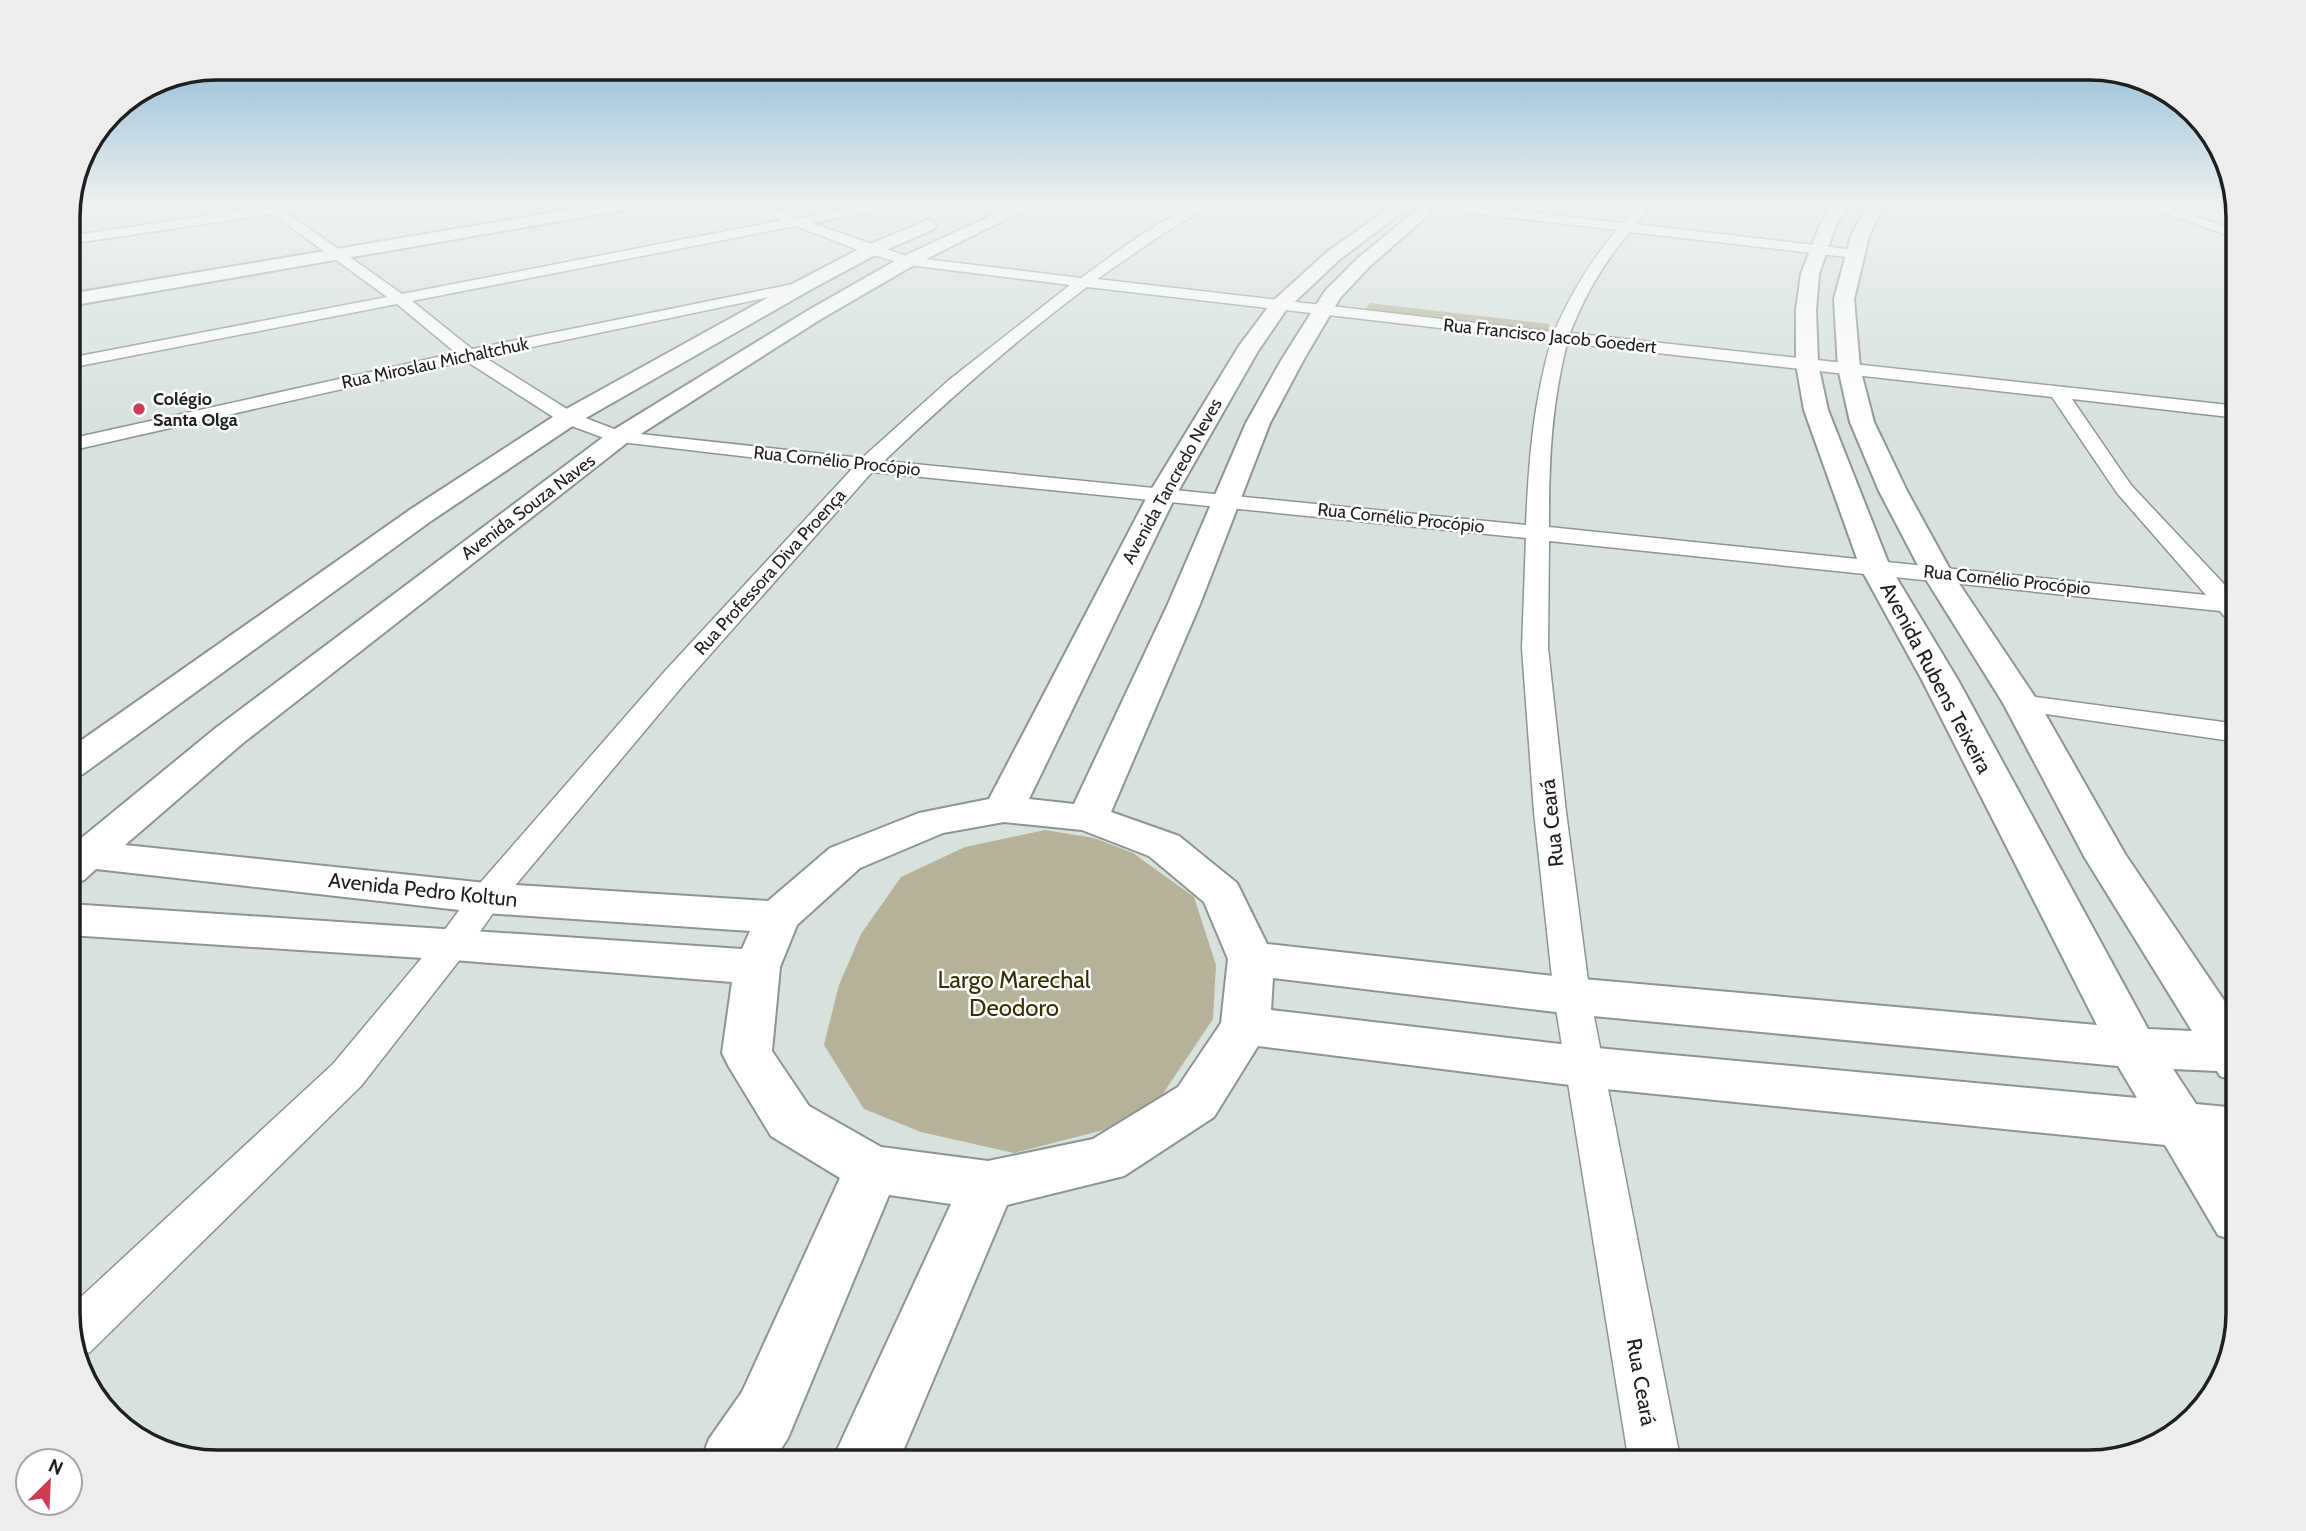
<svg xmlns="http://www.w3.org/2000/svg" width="2306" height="1531" viewBox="0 0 2306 1531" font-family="Cabin,sans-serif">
<rect width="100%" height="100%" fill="#d8e2dc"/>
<g fill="#b6b29a">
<path d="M 1370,303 L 1550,324 L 1547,332 L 1364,311 Z"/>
<path d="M 1045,830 L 1094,838 L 1133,853 L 1194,897 L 1216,965 L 1213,1019 L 1146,1119 L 1014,1153 L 921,1132 L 864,1109 L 824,1045 L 839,985 L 861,934 L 901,877 L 965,847 Z"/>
</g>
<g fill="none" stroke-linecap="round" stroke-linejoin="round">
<g stroke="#8c958f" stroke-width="3">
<g id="minor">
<path d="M 262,204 L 320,204 L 314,208 L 286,212 L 402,294 L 783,220 L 746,204 L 762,204 L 799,218 L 871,204 L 894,204 L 888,208 L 812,223 L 909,257 L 1081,278 C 1112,256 1176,204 1213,204 L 1164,233 L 1097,279 L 1554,332 C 1571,294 1590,261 1617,230 L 1428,208 L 1422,204 L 1457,204 L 1623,223 L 1640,204 L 1652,204 L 1636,224 L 1855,250 L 1862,254 L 1855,258 L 1630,232 C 1603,263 1585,295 1570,333 L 2238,406 L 2238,418 L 2072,399 L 2131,485 L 2238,599 L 2238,617 L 2224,616 L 2220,611 L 1549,541 L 1548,648 L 1566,812 L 1590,996 L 1681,1463 L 1629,1463 L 1554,996 L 1534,812 L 1522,648 L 1526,538 L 872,472 L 685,683 L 498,906 L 465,953 L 361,1086 L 90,1352 L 79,1357 L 69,1323 L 69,1308 L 333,1064 L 441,935 L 474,890 L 665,671 L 852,469 L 612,441 L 561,422 L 466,361 L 69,451 L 69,439 L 456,353 L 397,304 L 69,368 L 69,358 L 387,297 L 273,214 L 69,244 L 69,236 L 265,207 ZM 796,226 L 866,253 L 908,265 L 1070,285 L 949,380 L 862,458 L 622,432 L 575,414 L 484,357 L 803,290 L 808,289 L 810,286 L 808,283 L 803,282 L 472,349 L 412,301 ZM 1087,287 L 1551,341 C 1533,406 1529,458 1526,525 L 884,461 C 949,399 1015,341 1087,287 ZM 1567,343 L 2052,397 L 2117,493 L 2206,595 L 1549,527 C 1549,461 1551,408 1567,343 Z"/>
<path d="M 2140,204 L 2157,204 L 2238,231 L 2238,239 Z"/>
<path d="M 2021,695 L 2238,724 L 2238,742 L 2011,709 L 2007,703 L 2011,697 Z"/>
</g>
</g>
<g stroke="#8c958f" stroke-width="4">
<g id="tertiary">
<path d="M 604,204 L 638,204 L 630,209 L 69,306 L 69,294 Z"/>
<path d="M 1016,204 L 1036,204 L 914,265 L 821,319 L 628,442 L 243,743 L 125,845 L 486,883 L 768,901 L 830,848 L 919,813 L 989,799 L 1148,495 L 1239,346 L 1272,302 L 1327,252 L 1395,204 L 1413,204 L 1339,260 L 1286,310 L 1258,351 L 1176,495 L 1029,799 L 1074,804 L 1168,604 L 1246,423 L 1282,359 L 1325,291 L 1358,258 L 1424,204 L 1441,204 L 1370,266 L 1340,298 L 1304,359 L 1270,423 L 1200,604 L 1111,812 L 1179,836 L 1237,883 L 1267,944 L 1572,978 L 2097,1025 L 1922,680 L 1860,567 L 1804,410 L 1796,364 L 1796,310 L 1801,274 L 1820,225 L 1834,204 L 1850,204 L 1836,225 L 1819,274 L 1816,310 L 1818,364 L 1828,410 L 1890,567 L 1958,680 L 2148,1029 L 2192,1031 L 2085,858 L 2003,703 L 1922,573 L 1879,491 L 1850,422 L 1838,368 L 1834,299 L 1851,236 L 1868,204 L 1884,204 L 1869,236 L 1854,299 L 1860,368 L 1874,422 L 1907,491 L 1952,573 L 2039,703 L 2125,854 L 2238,1021 L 2238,1082 L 2220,1076 L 2217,1071 L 2173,1069 L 2196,1104 L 2238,1108 L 2238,1152 L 2227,1151 L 2238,1168 L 2238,1242 L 2218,1235 L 2165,1145 L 1586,1087 L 1258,1046 L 1214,1117 L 1124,1176 L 1007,1205 L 898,1463 L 831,1463 L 951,1204 L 889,1195 L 788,1438 L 772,1463 L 700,1463 L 709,1439 L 742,1392 L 840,1178 L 771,1136 L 729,1067 L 722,1053 L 732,982 L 453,960 L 69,935 L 69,904 L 742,949 L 750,931 L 486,913 L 96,869 L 84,880 L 69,884 L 69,840 L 79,840 L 217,727 L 610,432 L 807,311 L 902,257 ZM 1004,822 L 1082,830 L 1149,856 L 1204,902 L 1228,959 L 1221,1023 L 1178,1087 L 1093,1139 L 988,1161 L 881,1147 L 809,1106 L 772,1051 L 780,967 L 797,925 L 860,868 L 943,833 ZM 1273,978 L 1572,1014 L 2118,1066 L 2137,1098 L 1586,1047 L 1271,1010 Z"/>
<path d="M 928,220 L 934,221 L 936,225 L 934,229 L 877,254 L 810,290 L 577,423 L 431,521 L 83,774 L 69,777 L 69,749 L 411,509 L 559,413 L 796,282 L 865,246 Z"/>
</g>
</g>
<use href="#minor" fill="#fff" fill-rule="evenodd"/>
<use href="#tertiary" fill="#fff" fill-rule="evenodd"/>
</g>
<linearGradient id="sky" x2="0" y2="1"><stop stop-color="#79aace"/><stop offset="0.49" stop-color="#edf2ef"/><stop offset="1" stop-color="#edf2ef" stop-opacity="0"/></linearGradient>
<rect width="2306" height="418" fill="url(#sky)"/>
<circle fill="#cd3c54" stroke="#fff" stroke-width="2.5" cx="139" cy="409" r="7"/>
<g text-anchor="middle" stroke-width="5" stroke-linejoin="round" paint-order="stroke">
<g font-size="18" fill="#1c201e" stroke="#fff">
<text transform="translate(1550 336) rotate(6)" y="6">Rua Francisco Jacob Goedert</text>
<text transform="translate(435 363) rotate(-12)" y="6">Rua Miroslau Michaltchuk</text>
<text transform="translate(837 461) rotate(6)" y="6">Rua Cornélio Procópio</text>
<text transform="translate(1172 481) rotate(-61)" y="6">Avenida Tancredo Neves</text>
<text transform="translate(528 507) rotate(-37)" y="6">Avenida Souza Naves</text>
<text transform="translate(1401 518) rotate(6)" y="6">Rua Cornélio Procópio</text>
<text transform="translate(770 572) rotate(-48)" y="6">Rua Professora Diva Proença</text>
<text transform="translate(2007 580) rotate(6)" y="6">Rua Cornélio Procópio</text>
</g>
<g font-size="18" font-weight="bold" fill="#1c201e" stroke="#fff" text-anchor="start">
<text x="153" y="405">Colégio<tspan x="153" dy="21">Santa Olga</tspan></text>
</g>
<g font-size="21" fill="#1c201e" stroke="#fff">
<text transform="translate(1936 678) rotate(62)" y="7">Avenida Rubens Teixeira</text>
<text transform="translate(1552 823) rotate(-96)" y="7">Rua Ceará</text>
<text transform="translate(423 890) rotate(6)" y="7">Avenida Pedro Koltun</text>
<text transform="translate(1641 1382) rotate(80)" y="7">Rua Ceará</text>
</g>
<g font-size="24" fill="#352f00" stroke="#fff">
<text x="1014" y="988">Largo Marechal<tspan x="1014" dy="28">Deodoro</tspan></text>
</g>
</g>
<path d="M0 0H2306V1531H0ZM217 80H2089A137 137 0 0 1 2226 217V1313A137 137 0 0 1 2089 1450H217A137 137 0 0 1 80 1313V217A137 137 0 0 1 217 80Z" fill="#ededed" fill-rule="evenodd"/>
<path fill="none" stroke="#1c201e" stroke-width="3.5" d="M217 80H2089A137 137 0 0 1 2226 217V1313A137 137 0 0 1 2089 1450H217A137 137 0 0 1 80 1313V217A137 137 0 0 1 217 80Z"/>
<g transform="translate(49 1482) rotate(24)"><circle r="33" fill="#ffffff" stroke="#a4a6a5" stroke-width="2"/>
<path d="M0-5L12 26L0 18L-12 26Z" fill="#cd3c54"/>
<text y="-10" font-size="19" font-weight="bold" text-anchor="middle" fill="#1c201e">N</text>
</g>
</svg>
